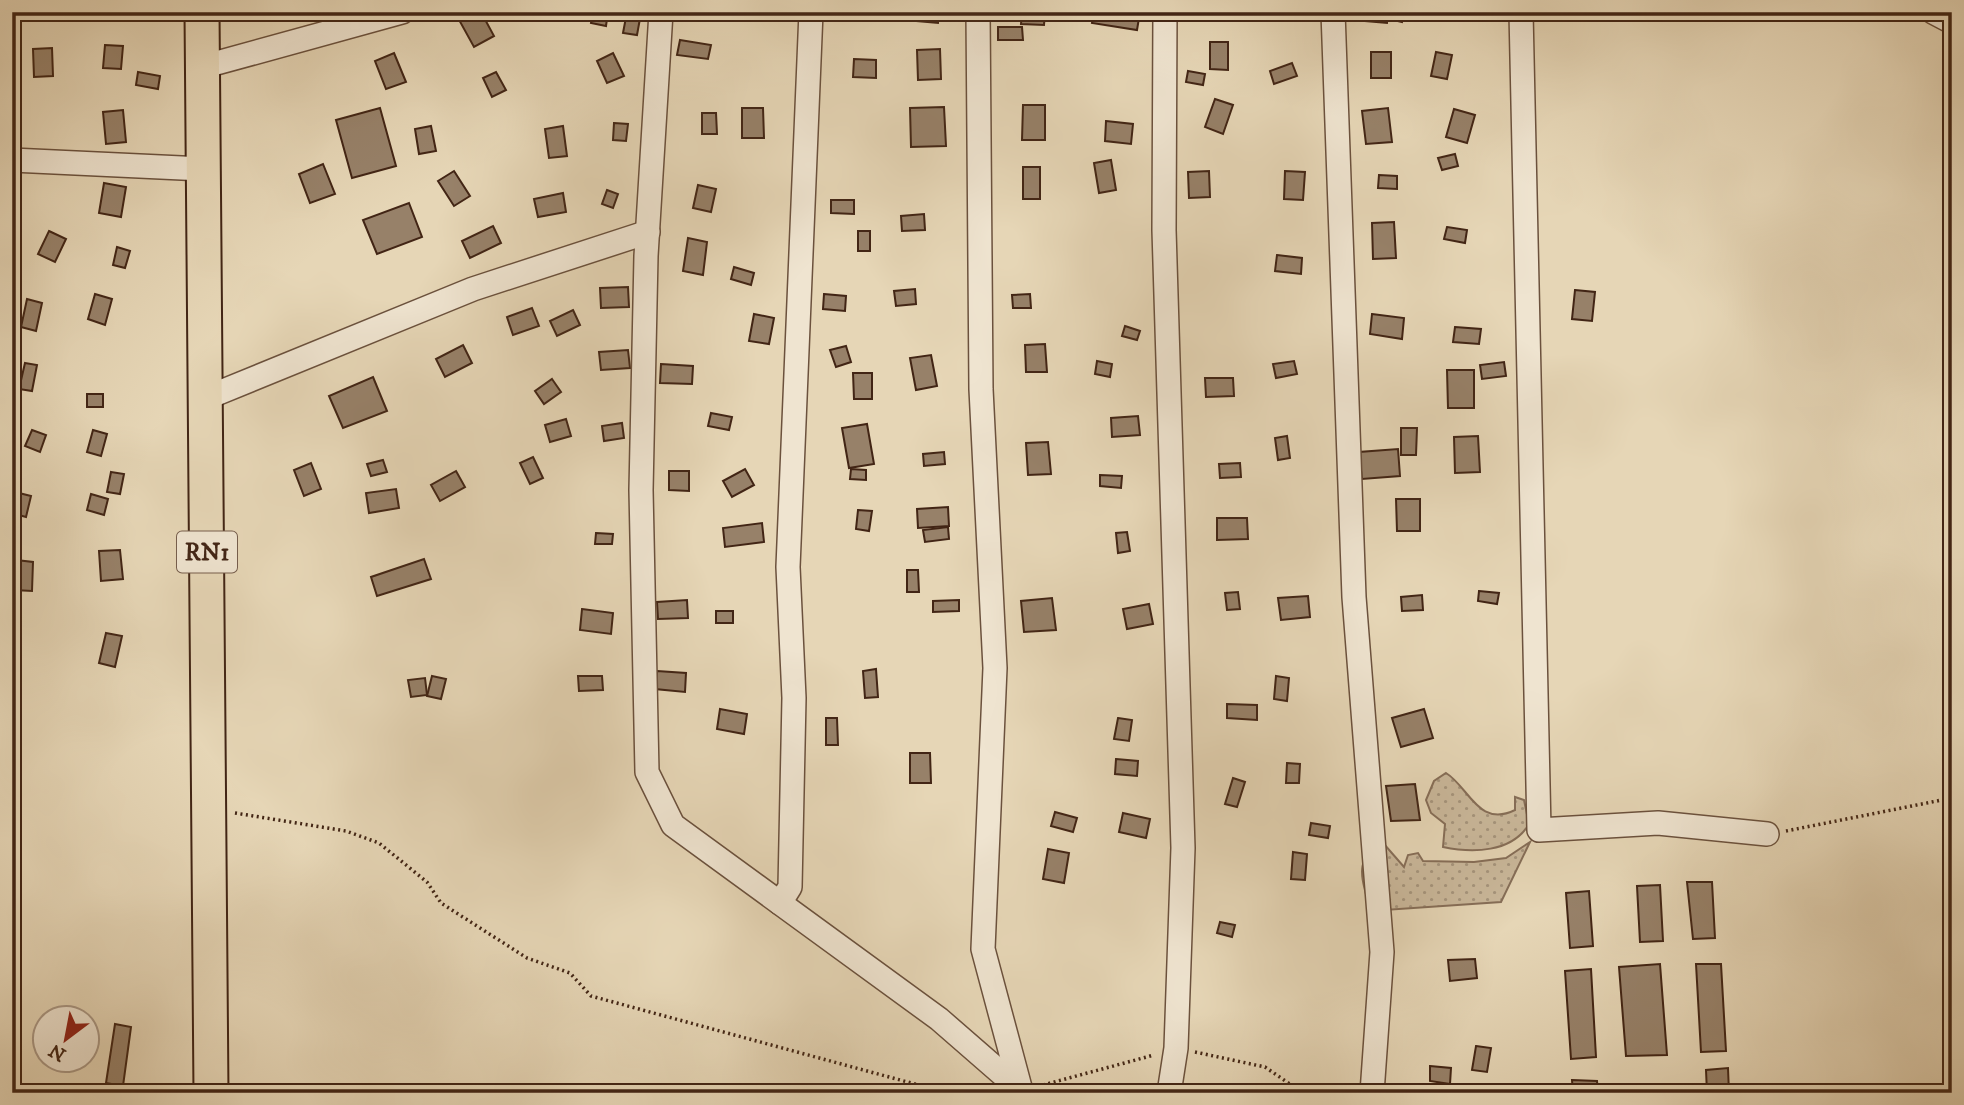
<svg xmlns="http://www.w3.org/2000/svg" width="1964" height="1105" viewBox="0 0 1964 1105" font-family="'IM FELL DW Pica',serif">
<defs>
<pattern id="grass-dots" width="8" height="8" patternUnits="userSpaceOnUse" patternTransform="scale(1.75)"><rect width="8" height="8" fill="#cab89b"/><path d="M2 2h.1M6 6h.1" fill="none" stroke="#a6957d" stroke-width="1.8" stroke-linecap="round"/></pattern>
</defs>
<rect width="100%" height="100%" fill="#e6d6b6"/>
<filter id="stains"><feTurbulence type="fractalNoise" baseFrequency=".00286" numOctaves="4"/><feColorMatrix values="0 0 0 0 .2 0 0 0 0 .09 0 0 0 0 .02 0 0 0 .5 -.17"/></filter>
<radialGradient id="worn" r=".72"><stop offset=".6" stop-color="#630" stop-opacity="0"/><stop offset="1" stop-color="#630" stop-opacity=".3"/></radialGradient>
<g fill="url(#grass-dots)" stroke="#866e58" stroke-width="2">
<path d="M 1446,773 C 1469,787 1478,828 1515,810 L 1515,797 L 1524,800 L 1529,824 C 1512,853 1472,853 1443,847 L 1445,824 L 1431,813 L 1426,800 L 1434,781 Z"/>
<path d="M 1530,842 L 1501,902 L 1370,911 C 1364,881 1350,859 1384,844 L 1404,867 L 1408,855 L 1418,853 L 1423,861 L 1474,862 L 1506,858 Z"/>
</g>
<g fill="#978169" stroke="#422515" stroke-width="2">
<path d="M 469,12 L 481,12 L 494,36 L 474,47 L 458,18 Z"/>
<path d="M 528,12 L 560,12 L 560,13 L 529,19 Z"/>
<path d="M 593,12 L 608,12 L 606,26 L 591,23 Z"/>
<path d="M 627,12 L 641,13 L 637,35 L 623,33 Z"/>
<path d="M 714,12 L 733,12 L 732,17 Z"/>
<path d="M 753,12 L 773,12 L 773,15 L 753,14 Z"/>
<path d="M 917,12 L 939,12 L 938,23 L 917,21 Z"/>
<path d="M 1022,12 L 1045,12 L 1044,25 L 1021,24 Z"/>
<path d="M 1094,12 L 1140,12 L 1137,30 L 1092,23 Z"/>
<path d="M 1273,12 L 1294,12 L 1293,18 Z"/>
<path d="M 1355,12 L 1388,12 L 1387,23 L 1354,20 Z"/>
<path d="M 1390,12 L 1404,12 L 1402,22 L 1389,19 Z"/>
<path d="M 998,27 L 1022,27 L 1023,40 L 998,40 Z"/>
<path d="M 680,40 L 711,45 L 708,59 L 677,55 Z"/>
<path d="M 1210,42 L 1228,42 L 1228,70 L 1210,69 Z"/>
<path d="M 105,45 L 123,46 L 121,69 L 103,68 Z"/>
<path d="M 52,48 L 53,76 L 34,77 L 33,49 Z"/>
<path d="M 940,49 L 941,79 L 918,80 L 917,50 Z"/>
<rect x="1371" y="52" width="20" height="26"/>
<path d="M 1436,52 L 1452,55 L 1447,79 L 1431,76 Z"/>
<path d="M 394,53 L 406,82 L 386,89 L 375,61 Z"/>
<path d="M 613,53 L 624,76 L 607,83 L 597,61 Z"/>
<path d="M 854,59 L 876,60 L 876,78 L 853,77 Z"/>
<path d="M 1292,63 L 1297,76 L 1274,84 L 1270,71 Z"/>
<path d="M 1188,71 L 1205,74 L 1203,85 L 1186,82 Z"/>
<path d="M 138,72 L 160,76 L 158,89 L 136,85 Z"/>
<path d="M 496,72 L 506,90 L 492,97 L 483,78 Z"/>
<path d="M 1215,99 L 1233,105 L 1223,134 L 1205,127 Z"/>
<path d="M 1023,105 L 1045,105 L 1045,140 L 1022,140 Z"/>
<path d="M 944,107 L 946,146 L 911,147 L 910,108 Z"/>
<path d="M 380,108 L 396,166 L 352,178 L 336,120 Z"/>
<path d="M 742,108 L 763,108 L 764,138 L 742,138 Z"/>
<path d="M 1388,108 L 1392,142 L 1366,144 L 1362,111 Z"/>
<path d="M 1454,109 L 1475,115 L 1467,143 L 1446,137 Z"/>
<path d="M 123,110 L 126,142 L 106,144 L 103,112 Z"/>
<path d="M 702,113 L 716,113 L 717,134 L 702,134 Z"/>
<path d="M 1106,121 L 1133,124 L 1131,144 L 1105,141 Z"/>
<path d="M 614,123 L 628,124 L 626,141 L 613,140 Z"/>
<path d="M 431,126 L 436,151 L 419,154 L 415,129 Z"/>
<path d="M 563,126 L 567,156 L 549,158 L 545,129 Z"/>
<path d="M 1455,154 L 1458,166 L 1442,170 L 1438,158 Z"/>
<path d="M 1111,160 L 1116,190 L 1099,193 L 1094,163 Z"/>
<path d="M 323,164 L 335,194 L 310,203 L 299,174 Z"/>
<rect x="1023" y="167" width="17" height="32"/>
<path d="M 454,171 L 470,196 L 454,206 L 438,181 Z"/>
<path d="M 1209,171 L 1210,197 L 1189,198 L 1188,172 Z"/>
<path d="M 1285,171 L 1305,172 L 1303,200 L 1284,199 Z"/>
<path d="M 1379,175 L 1397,176 L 1397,189 L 1378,188 Z"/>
<path d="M 104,183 L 126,187 L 121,217 L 99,213 Z"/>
<path d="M 698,185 L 716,189 L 711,212 L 693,208 Z"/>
<path d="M 607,190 L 618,194 L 613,208 L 602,204 Z"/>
<path d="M 563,193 L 566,212 L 538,217 L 534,199 Z"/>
<path d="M 831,200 L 854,200 L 854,214 L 831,213 Z"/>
<path d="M 409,203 L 422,237 L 377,254 L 363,220 Z"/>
<path d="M 924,214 L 925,230 L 902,231 L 901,216 Z"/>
<path d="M 1394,222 L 1396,258 L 1373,259 L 1372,223 Z"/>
<path d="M 493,226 L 501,243 L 470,258 L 462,241 Z"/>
<path d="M 1447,227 L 1467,230 L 1465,243 L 1444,239 Z"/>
<path d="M 49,231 L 66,239 L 55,262 L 38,254 Z"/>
<rect x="858" y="231" width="12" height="20"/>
<path d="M 688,238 L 707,242 L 703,275 L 683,271 Z"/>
<path d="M 117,247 L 130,251 L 125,268 L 113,265 Z"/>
<path d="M 1277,255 L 1302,258 L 1301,274 L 1275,271 Z"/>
<path d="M 734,267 L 754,273 L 751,285 L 731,279 Z"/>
<path d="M 628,287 L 629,307 L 601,308 L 600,288 Z"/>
<path d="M 915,289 L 916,304 L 896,306 L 894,291 Z"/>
<path d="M 1575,290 L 1595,292 L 1592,321 L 1572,319 Z"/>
<path d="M 95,294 L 112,299 L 105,325 L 88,319 Z"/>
<path d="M 824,294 L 846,296 L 845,311 L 823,309 Z"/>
<path d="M 1030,294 L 1031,308 L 1013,308 L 1012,295 Z"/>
<path d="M 27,299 L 42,303 L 36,331 L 21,327 Z"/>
<path d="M 532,308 L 539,326 L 513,335 L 507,317 Z"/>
<path d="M 573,310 L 580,325 L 557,336 L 550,321 Z"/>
<path d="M 754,314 L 774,318 L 769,344 L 749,341 Z"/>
<path d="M 1372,314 L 1404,318 L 1402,339 L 1370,334 Z"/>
<path d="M 1125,326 L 1140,331 L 1137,340 L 1122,336 Z"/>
<path d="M 1455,327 L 1481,329 L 1479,344 L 1453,342 Z"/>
<path d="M 1045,344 L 1047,372 L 1026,372 L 1025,345 Z"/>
<path d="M 463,345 L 472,363 L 445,377 L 436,359 Z"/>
<path d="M 846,346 L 851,362 L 836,367 L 830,350 Z"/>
<path d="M 628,350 L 630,368 L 601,370 L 599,352 Z"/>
<path d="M 931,355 L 937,386 L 916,390 L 910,358 Z"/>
<path d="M 1097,361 L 1112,364 L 1110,377 L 1095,374 Z"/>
<path d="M 1294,361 L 1297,374 L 1276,378 L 1273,364 Z"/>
<path d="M 1504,362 L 1506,376 L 1482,379 L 1480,365 Z"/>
<path d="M 25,363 L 37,365 L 32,391 L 19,389 Z"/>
<path d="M 661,364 L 693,366 L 692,384 L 660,383 Z"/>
<path d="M 1447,370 L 1474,370 L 1474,408 L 1448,408 Z"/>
<path d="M 853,373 L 872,373 L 872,399 L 854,399 Z"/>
<path d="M 373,377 L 387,411 L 343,428 L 329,396 Z"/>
<path d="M 1205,378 L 1233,378 L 1234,396 L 1206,397 Z"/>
<path d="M 552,379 L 561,392 L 544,404 L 535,391 Z"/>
<rect x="87" y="394" width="16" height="13"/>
<path d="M 711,413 L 732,417 L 729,430 L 708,426 Z"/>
<path d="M 1138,416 L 1140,435 L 1112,437 L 1111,418 Z"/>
<path d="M 566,419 L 571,436 L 550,442 L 545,425 Z"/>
<path d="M 622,423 L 624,438 L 604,441 L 602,426 Z"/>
<path d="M 867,424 L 874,464 L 849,468 L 842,428 Z"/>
<path d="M 1401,428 L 1417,428 L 1416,455 L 1401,455 Z"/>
<path d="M 32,430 L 46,435 L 40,452 L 25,446 Z"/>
<path d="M 93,430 L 107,434 L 101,456 L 87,452 Z"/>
<path d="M 1287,436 L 1290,458 L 1278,460 L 1275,438 Z"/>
<path d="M 1478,436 L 1480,472 L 1455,473 L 1454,437 Z"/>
<path d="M 1048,442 L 1051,474 L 1028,475 L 1026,443 Z"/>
<path d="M 1398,449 L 1400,476 L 1362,479 L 1359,452 Z"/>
<path d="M 944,452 L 945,464 L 924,466 L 923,454 Z"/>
<path d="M 533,457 L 543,478 L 530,484 L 520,463 Z"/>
<path d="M 383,460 L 387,472 L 371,476 L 367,464 Z"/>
<path d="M 311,463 L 321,489 L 304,496 L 294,470 Z"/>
<path d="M 1240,463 L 1241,477 L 1220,478 L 1219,464 Z"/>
<path d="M 745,469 L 754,485 L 732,497 L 723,481 Z"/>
<path d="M 851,469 L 866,470 L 866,480 L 850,479 Z"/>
<path d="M 456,471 L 465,487 L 440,501 L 431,485 Z"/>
<path d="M 669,471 L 689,471 L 689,491 L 669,490 Z"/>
<path d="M 111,472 L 124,474 L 120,494 L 107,492 Z"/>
<path d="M 1100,475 L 1122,476 L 1121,488 L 1100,486 Z"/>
<path d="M 396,489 L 399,508 L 369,513 L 366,493 Z"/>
<path d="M 19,493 L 31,496 L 26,517 L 15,514 Z"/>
<path d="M 91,494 L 108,499 L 104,515 L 87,510 Z"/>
<path d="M 1396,499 L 1420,499 L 1420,531 L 1397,531 Z"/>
<path d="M 948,507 L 949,526 L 918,528 L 917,509 Z"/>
<path d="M 858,510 L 872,511 L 869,531 L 856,529 Z"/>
<path d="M 1217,518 L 1247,518 L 1248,539 L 1217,540 Z"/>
<path d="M 762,523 L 764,542 L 725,547 L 723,528 Z"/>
<path d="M 948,527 L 949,539 L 925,542 L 923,530 Z"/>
<path d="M 1127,532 L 1130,551 L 1118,553 L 1116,533 Z"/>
<path d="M 596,533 L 613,534 L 612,544 L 595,544 Z"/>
<path d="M 120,550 L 123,579 L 101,581 L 99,551 Z"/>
<path d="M 424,559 L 431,579 L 377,596 L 371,577 Z"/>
<path d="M 16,560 L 33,562 L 32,591 L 14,590 Z"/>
<path d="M 907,570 L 918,570 L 919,592 L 907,592 Z"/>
<path d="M 1479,591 L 1499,593 L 1497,604 L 1478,601 Z"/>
<path d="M 1238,592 L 1240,609 L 1227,610 L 1225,593 Z"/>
<path d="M 1422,595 L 1423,610 L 1402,611 L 1401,597 Z"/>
<path d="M 1308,596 L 1310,617 L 1281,620 L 1278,598 Z"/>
<path d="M 1052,598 L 1056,630 L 1024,632 L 1021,601 Z"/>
<path d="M 687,600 L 688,618 L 658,619 L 657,602 Z"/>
<path d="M 959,600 L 959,611 L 933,612 L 933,601 Z"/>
<path d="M 1149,604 L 1153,624 L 1127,629 L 1123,609 Z"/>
<path d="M 582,609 L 613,613 L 611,634 L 580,630 Z"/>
<rect x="716" y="611" width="17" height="12"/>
<path d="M 106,633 L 122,636 L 115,667 L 99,663 Z"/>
<path d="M 876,669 L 878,697 L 865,698 L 863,671 Z"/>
<path d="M 657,671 L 686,673 L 685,692 L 655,689 Z"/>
<path d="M 432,676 L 446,679 L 441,699 L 427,696 Z"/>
<path d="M 578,676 L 602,676 L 603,690 L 579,691 Z"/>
<path d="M 1276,676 L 1289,678 L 1287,701 L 1274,699 Z"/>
<path d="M 425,678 L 427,695 L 411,697 L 408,680 Z"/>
<path d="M 1227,704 L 1257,705 L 1257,720 L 1227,718 Z"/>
<path d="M 720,709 L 747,714 L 744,734 L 717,729 Z"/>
<path d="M 1424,709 L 1433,738 L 1401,747 L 1392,718 Z"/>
<path d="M 826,718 L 837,718 L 838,745 L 826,745 Z"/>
<path d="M 1118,718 L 1132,720 L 1129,741 L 1114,739 Z"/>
<path d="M 910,753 L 930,753 L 931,783 L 910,783 Z"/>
<path d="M 1116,759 L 1138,761 L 1137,776 L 1115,774 Z"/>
<path d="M 1287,763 L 1300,764 L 1299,783 L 1286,783 Z"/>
<path d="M 1233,778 L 1245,782 L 1237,807 L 1225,804 Z"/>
<path d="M 1415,784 L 1420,820 L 1391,821 L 1386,786 Z"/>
<path d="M 1055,812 L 1077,818 L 1073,832 L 1051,826 Z"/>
<path d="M 1123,813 L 1150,819 L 1146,838 L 1119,832 Z"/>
<path d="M 1311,823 L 1330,826 L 1328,838 L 1309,835 Z"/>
<path d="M 1048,849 L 1069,853 L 1064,883 L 1043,879 Z"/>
<path d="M 1293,852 L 1307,854 L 1305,880 L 1291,879 Z"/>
<path d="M 1687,882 L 1712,882 L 1715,938 L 1693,939 Z"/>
<path d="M 1660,885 L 1663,941 L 1640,942 L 1637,886 Z"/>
<path d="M 1589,891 L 1593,946 L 1570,948 L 1566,893 Z"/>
<path d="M 1220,922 L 1235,925 L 1232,937 L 1217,933 Z"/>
<path d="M 1475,959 L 1477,978 L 1450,981 L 1448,960 Z"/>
<path d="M 1660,964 L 1667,1055 L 1626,1056 L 1619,967 Z"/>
<path d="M 1696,964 L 1721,964 L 1726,1051 L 1701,1052 Z"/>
<path d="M 1591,969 L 1596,1057 L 1571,1059 L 1565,971 Z"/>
<path d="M 115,1024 L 131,1027 L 123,1086 L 106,1083 Z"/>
<path d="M 1476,1046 L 1491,1048 L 1487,1072 L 1472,1070 Z"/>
<path d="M 1430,1066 L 1451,1068 L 1450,1084 L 1430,1081 Z"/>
<path d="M 1728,1068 L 1729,1093 L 1707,1093 L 1706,1070 Z"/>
<path d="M 1572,1080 L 1597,1081 L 1598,1093 L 1573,1093 Z"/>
</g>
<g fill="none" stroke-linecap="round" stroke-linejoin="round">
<g stroke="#6b513d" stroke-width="26">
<g id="minor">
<path d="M 661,12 L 646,256 L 641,490 L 647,772 L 673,825 L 939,1019 L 1024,1093"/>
<path d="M 978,12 L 981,389 L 995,668 L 983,949 L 1021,1091"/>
<path d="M 1165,12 L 1164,230 L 1183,848 L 1176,1048 L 1169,1093"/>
<path d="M 1333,12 L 1354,597 L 1382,952 L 1372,1093"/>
<path d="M 1521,12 L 1539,830 L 1658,823 L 1767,834"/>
<path d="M 1933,12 L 1952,22"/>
<path d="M 202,67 L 402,12"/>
<path d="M 12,160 L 203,169"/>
<path d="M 206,398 L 473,289 L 648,232"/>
<path d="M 780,903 L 790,887 L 794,698 L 788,567 L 811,12"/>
</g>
</g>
<g stroke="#422515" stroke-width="37">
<path id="highway" d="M 202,12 L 211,1093"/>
</g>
<g stroke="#422515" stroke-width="3.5" stroke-dasharray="2 3.5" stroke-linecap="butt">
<path d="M 235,813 L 346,831 L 379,843 L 427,882 L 441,903 L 527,958 L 570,973 L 591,996 L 948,1093"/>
<path d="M 1786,831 L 1952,798"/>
<path d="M 1195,1052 L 1265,1067 L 1303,1093"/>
<path d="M 1043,1085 L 1154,1055"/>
</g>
<use href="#minor" stroke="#efe4d0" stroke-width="23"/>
<use href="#highway" stroke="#e6d6b6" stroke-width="33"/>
</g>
<g text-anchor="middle" stroke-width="5" stroke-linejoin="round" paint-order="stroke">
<rect fill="#efe4d0" stroke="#765e4d" stroke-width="2" x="177" y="531.5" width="60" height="41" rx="5"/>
<g font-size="24" font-weight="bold" fill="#422515">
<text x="207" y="560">RN1</text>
</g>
</g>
<rect width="1964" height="1105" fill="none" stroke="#e6d6b6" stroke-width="42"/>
<rect x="14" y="14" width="1936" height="1077" fill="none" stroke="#422515" stroke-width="3.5"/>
<rect x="21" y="21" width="1922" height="1063" fill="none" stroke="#422515" stroke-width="2"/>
<g transform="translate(66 1039) rotate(212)"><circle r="33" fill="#efe4d0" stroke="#aa9885" stroke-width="2"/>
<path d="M0-5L12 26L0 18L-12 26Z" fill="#8f2418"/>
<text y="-10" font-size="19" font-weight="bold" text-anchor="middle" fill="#422515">N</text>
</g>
<rect width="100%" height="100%" filter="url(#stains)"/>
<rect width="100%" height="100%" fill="url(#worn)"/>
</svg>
